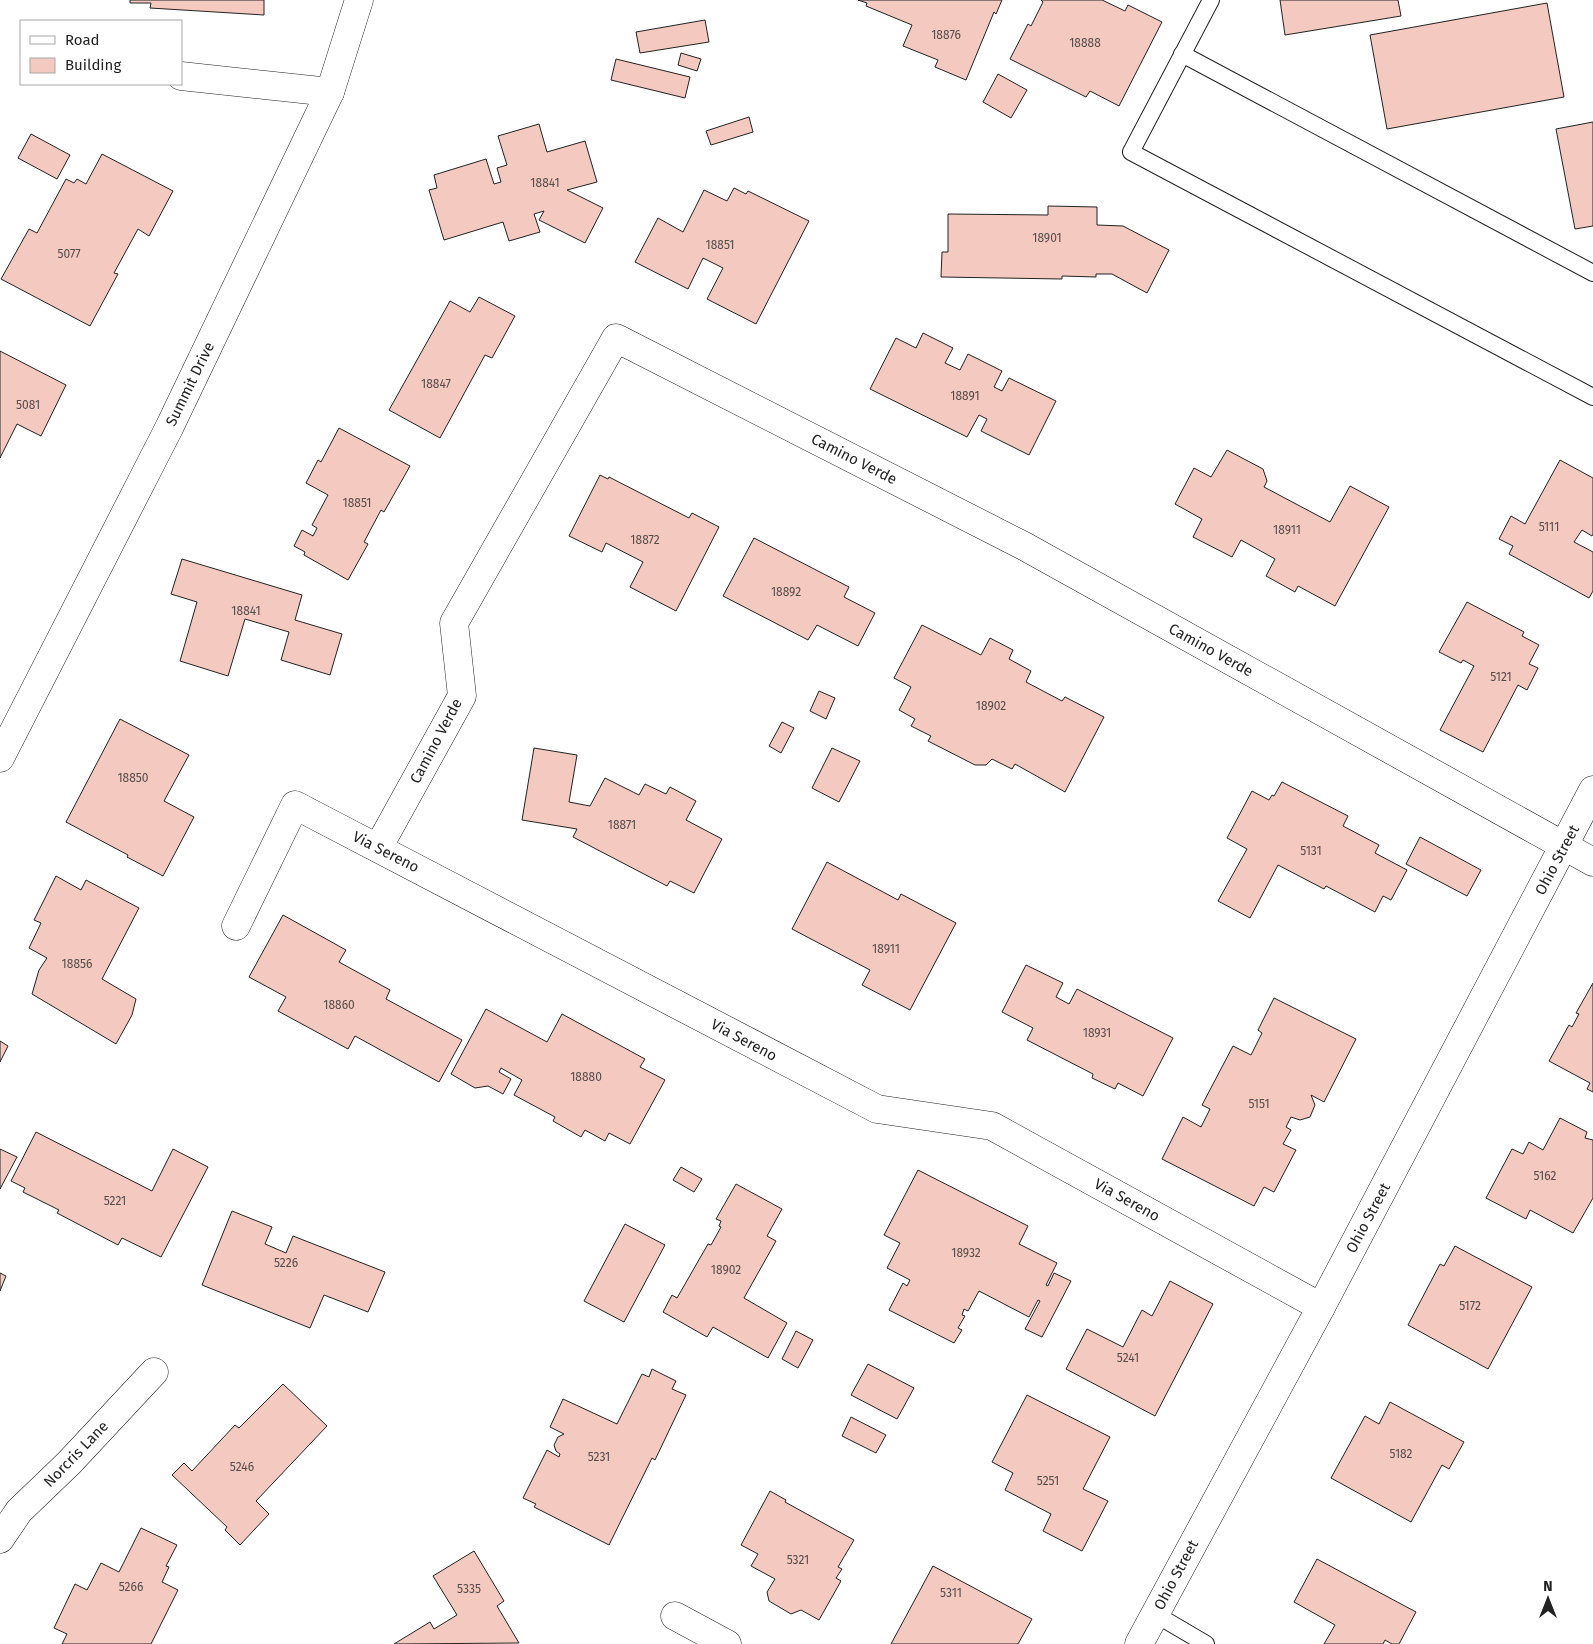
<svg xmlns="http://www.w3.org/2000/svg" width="1593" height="1644" viewBox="0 0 1593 1644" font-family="'Fira Sans',sans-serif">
<rect width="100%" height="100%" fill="#fff"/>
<g fill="#f3c9c0" stroke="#222">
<path d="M 130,0 L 264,0 L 264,15 L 150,8 L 151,3 L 130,3 Z"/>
<path d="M 858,0 L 1002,0 L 996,14 L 994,12 L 966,80 L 935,67 L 938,60 L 903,46 L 912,25 L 866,6 L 867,3 Z"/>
<path d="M 1041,0 L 1102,0 L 1125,11 L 1128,5 L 1162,22 L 1119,106 L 1090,91 L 1086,97 L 1010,59 L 1028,24 L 1031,26 L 1043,2 Z"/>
<path d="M 1280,0 L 1398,0 L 1401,16 L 1285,35 Z"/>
<path d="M 1547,3 L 1564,97 L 1387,129 L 1370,35 Z"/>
<path d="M 705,20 L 709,42 L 640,53 L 636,32 Z"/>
<path d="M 681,53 L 701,59 L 697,71 L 678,65 Z"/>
<path d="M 616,59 L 690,77 L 685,98 L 611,80 Z"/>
<path d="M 998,74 L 1027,90 L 1011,118 L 983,102 Z"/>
<path d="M 749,117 L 753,132 L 711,145 L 706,131 Z"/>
<path d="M 1593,122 L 1593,226 L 1575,229 L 1556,129 Z"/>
<path d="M 539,124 L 547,152 L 585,141 L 597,182 L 567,190 L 603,208 L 585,243 L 539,220 L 544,211 L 534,214 L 540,232 L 509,241 L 503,222 L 444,240 L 429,190 L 437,188 L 434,175 L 486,159 L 494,184 L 501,182 L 497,168 L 507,165 L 498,136 Z"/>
<path d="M 31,134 L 70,155 L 57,179 L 18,158 Z"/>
<path d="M 102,154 L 173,191 L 149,236 L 138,229 L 114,273 L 118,274 L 90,326 L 1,279 L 29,229 L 37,233 L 66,179 L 74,183 L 77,179 L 86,184 Z"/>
<path d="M 734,188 L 746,194 L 748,191 L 809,221 L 756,324 L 707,299 L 723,268 L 703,258 L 688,289 L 635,262 L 658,218 L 683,232 L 704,190 L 727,201 Z"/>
<path d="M 1048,206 L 1097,207 L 1097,225 L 1123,226 L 1169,250 L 1147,293 L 1112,274 L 1096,274 L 1096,277 L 1062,276 L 1062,279 L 941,277 L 942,252 L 948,252 L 948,214 L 1048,215 Z"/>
<path d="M 479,297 L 515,316 L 492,358 L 485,355 L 440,438 L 389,410 L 450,301 L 470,312 Z"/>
<path d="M 923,333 L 953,348 L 945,363 L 960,370 L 968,354 L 1002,371 L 994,387 L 1002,391 L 1009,378 L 1056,401 L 1029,455 L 981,431 L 987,419 L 979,415 L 967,437 L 870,389 L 896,338 L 916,348 Z"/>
<path d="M 0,351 L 66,385 L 41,436 L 17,424 L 0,458 Z"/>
<path d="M 339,428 L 410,466 L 384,512 L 381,510 L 364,542 L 368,544 L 348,580 L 304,555 L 305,552 L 294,546 L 302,530 L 313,536 L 317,528 L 312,525 L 328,495 L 306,483 L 318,460 L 321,462 Z"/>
<path d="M 1227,450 L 1263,469 L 1267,481 L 1264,487 L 1330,522 L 1350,486 L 1389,507 L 1335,606 L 1298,586 L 1295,592 L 1266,576 L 1275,559 L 1241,540 L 1232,557 L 1193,537 L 1202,519 L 1175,504 L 1194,468 L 1211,477 Z"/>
<path d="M 1560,460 L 1593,478 L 1593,534 L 1592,536 L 1582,530 L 1574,542 L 1593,552 L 1593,591 L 1589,598 L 1509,554 L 1513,546 L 1499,539 L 1511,516 L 1525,524 Z"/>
<path d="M 600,475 L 608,479 L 609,477 L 689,518 L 692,513 L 719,527 L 676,611 L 630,587 L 643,562 L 606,543 L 602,552 L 569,536 Z"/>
<path d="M 754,538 L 849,587 L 844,597 L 875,613 L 858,646 L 817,625 L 808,640 L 723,596 Z"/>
<path d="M 182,559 L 302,595 L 295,620 L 342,634 L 330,675 L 281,660 L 289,632 L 245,619 L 228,676 L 180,661 L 197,602 L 171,594 Z"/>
<path d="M 1467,602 L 1524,632 L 1522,636 L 1539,645 L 1529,664 L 1538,668 L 1527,690 L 1518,685 L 1483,752 L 1440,730 L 1474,666 L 1463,660 L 1461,663 L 1439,652 Z"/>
<path d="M 922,625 L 981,655 L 990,638 L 1013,650 L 1009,659 L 1031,671 L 1026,682 L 1062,701 L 1065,697 L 1104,717 L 1065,792 L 1015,764 L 1012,769 L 992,759 L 986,765 L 975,765 L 928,741 L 931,736 L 911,726 L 915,719 L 899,710 L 911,687 L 894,678 Z"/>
<path d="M 819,691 L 835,698 L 826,719 L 810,711 Z"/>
<path d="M 120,719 L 189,755 L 164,801 L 194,817 L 163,876 L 127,857 L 128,855 L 66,822 Z"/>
<path d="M 782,722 L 794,728 L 781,753 L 769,746 Z"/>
<path d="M 534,748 L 577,755 L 569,802 L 590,806 L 605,778 L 639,795 L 645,784 L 666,794 L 670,787 L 696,801 L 686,820 L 722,839 L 694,893 L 670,881 L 667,886 L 573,837 L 577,829 L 522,820 Z"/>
<path d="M 832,748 L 860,761 L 839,802 L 812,788 Z"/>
<path d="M 1282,782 L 1348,816 L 1343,826 L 1379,845 L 1375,853 L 1407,870 L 1391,900 L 1383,896 L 1375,912 L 1326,886 L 1324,889 L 1278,865 L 1250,918 L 1218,901 L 1247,849 L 1227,838 L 1252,791 L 1269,800 L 1272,795 L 1274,796 Z"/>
<path d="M 1420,837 L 1481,870 L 1467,896 L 1406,864 Z"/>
<path d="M 827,862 L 898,900 L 901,894 L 956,923 L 910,1010 L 862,985 L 870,970 L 792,929 Z"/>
<path d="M 56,876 L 81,890 L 86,880 L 139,908 L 102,979 L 136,999 L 132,1015 L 116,1044 L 32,994 L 39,970 L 47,958 L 29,948 L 41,923 L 34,920 Z"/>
<path d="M 283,915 L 346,950 L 339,962 L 390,990 L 386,999 L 462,1040 L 439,1082 L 355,1036 L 348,1049 L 278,1011 L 286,997 L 249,977 Z"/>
<path d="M 1026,965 L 1063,983 L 1056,997 L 1069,1004 L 1077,989 L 1173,1038 L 1143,1096 L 1118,1083 L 1115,1089 L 1092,1078 L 1093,1074 L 1027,1040 L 1033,1028 L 1002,1012 Z"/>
<path d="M 1593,983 L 1593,1092 L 1587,1089 L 1590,1083 L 1549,1061 L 1569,1025 L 1572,1027 L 1579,1014 L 1576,1013 Z"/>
<path d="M 1274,998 L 1356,1039 L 1324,1102 L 1311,1095 L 1315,1105 L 1310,1117 L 1300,1120 L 1291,1117 L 1286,1127 L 1291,1130 L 1283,1144 L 1296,1150 L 1274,1192 L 1264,1187 L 1254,1206 L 1162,1159 L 1183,1117 L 1201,1127 L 1210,1109 L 1202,1105 L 1233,1046 L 1251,1055 L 1262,1033 L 1258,1030 Z"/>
<path d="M 486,1009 L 547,1042 L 562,1014 L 645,1059 L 640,1067 L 665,1080 L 630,1144 L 609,1133 L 605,1141 L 585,1130 L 581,1137 L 553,1121 L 555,1117 L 514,1095 L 522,1080 L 501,1068 L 499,1072 L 511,1079 L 503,1094 L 488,1086 L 475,1088 L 451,1074 Z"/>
<path d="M 0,1041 L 8,1046 L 0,1062 Z"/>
<path d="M 1560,1118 L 1587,1132 L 1585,1138 L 1593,1140 L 1593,1198 L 1573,1233 L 1530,1210 L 1526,1219 L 1486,1198 L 1512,1149 L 1523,1154 L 1529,1142 L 1543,1150 Z"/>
<path d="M 36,1132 L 152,1191 L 173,1149 L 208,1167 L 161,1257 L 122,1238 L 118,1245 L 57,1213 L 59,1210 L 23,1192 L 25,1188 L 11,1181 Z"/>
<path d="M 0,1149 L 17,1157 L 0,1189 Z"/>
<path d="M 681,1167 L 702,1179 L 694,1192 L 673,1180 Z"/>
<path d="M 918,1170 L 1028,1226 L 1019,1244 L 1057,1263 L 1046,1285 L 1048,1286 L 1054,1273 L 1071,1281 L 1042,1337 L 1025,1329 L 1040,1301 L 1038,1300 L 1029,1317 L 979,1291 L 968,1311 L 964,1309 L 962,1315 L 965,1316 L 958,1328 L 962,1330 L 954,1343 L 889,1310 L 903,1283 L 907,1286 L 910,1280 L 887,1268 L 900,1243 L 884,1235 Z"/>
<path d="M 736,1184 L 782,1209 L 767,1236 L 776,1241 L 744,1298 L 787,1323 L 768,1358 L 713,1327 L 707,1337 L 663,1312 L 672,1295 L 677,1298 L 708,1244 L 711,1245 L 721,1227 L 719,1226 L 721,1221 L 716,1219 Z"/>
<path d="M 232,1211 L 272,1227 L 265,1244 L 286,1253 L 293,1236 L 385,1272 L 368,1312 L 324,1295 L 310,1328 L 202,1285 Z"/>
<path d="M 625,1224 L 665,1245 L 624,1322 L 584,1301 Z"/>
<path d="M 1455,1246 L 1532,1287 L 1488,1369 L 1408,1325 L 1440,1264 L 1444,1266 Z"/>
<path d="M 0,1273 L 6,1276 L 0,1291 Z"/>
<path d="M 1170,1281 L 1213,1304 L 1155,1416 L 1066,1369 L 1087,1329 L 1123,1347 L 1142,1310 L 1152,1316 Z"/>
<path d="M 796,1331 L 813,1340 L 798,1368 L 782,1359 Z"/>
<path d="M 868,1364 L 914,1388 L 897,1419 L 851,1395 Z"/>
<path d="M 652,1369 L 676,1381 L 672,1389 L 686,1395 L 655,1460 L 652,1458 L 609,1545 L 534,1507 L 536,1504 L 523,1498 L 547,1450 L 559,1457 L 560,1454 L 556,1451 L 554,1445 L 558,1437 L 564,1434 L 550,1427 L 563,1399 L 617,1424 L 642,1374 L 649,1377 Z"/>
<path d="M 283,1384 L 327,1426 L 256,1501 L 269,1514 L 240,1545 L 225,1530 L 227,1527 L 172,1475 L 184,1463 L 192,1471 L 235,1425 L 239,1428 Z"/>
<path d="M 1027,1395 L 1110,1437 L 1083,1489 L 1108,1501 L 1082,1551 L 1043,1531 L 1051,1514 L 1005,1490 L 1013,1473 L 992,1462 Z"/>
<path d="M 1390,1402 L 1464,1442 L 1449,1469 L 1442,1465 L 1411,1522 L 1331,1478 L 1365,1416 L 1379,1424 Z"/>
<path d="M 851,1417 L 886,1435 L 876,1453 L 842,1436 Z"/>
<path d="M 770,1491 L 786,1500 L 785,1502 L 854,1540 L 838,1567 L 842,1569 L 836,1578 L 841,1581 L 819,1620 L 801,1610 L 791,1614 L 769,1601 L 767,1592 L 775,1579 L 751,1566 L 758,1554 L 741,1545 Z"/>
<path d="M 141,1528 L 177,1545 L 166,1566 L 169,1567 L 162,1582 L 178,1590 L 151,1644 L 62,1644 L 67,1634 L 54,1628 L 75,1584 L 87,1590 L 101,1563 L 119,1572 Z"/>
<path d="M 474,1551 L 504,1601 L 497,1606 L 519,1643 L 394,1644 L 430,1622 L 434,1629 L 457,1615 L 433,1576 Z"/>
<path d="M 1317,1559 L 1416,1612 L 1399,1644 L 1392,1644 L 1385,1640 L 1383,1644 L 1324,1644 L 1335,1625 L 1294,1602 Z"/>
<path d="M 933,1566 L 1032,1619 L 1018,1644 L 891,1644 Z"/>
</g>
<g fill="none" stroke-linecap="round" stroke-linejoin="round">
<g stroke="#222" stroke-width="18">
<g id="service">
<path d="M 1211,0 L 1131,152 L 1593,397"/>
<path d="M 1182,54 L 1593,273"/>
<path d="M 1155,1614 L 1206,1644"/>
</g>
</g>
<g stroke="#222" stroke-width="29">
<g id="minor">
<path d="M 181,76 L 330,92"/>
<path d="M 0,758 L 169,428 L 330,92 L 359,0"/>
<path d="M 378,848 L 462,696 L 454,623 L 616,338 L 1024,546 L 1593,862"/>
<path d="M 236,926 L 295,805 L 877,1109 L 992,1126 L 1321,1307"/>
<path d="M 0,1539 L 19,1511 L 69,1463 L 154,1372"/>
<path d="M 675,1616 L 727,1644"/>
</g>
</g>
<g stroke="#222" stroke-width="29">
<path id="tertiary" d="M 1139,1644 L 1321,1307 L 1593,790"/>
</g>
<use href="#service" stroke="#fff" stroke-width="16"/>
<use href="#minor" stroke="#fff" stroke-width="28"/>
<use href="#tertiary" stroke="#fff" stroke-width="28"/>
</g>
<g text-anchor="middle" stroke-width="4" stroke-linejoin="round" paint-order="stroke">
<g font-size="12" fill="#564c4a">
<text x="946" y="39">18876</text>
<text x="1085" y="47">18888</text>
<text x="545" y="187">18841</text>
<text x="1047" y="242">18901</text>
<text x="720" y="249">18851</text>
<text x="69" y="258">5077</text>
<text x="436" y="388">18847</text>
<text x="965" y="400">18891</text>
<text x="28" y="409">5081</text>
<text x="357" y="507">18851</text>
<text x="1549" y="531">5111</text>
<text x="1287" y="534">18911</text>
<text x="645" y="544">18872</text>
<text x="786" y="596">18892</text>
<text x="246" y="615">18841</text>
<text x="1501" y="681">5121</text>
<text x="991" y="710">18902</text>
<text x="133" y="782">18850</text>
<text x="622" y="829">18871</text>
<text x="1311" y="855">5131</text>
<text x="886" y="953">18911</text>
<text x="77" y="968">18856</text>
<text x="339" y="1009">18860</text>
<text x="1097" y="1037">18931</text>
<text x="586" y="1081">18880</text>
<text x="1259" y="1108">5151</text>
<text x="1545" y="1180">5162</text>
<text x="115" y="1205">5221</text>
<text x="966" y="1257">18932</text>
<text x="286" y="1267">5226</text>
<text x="726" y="1274">18902</text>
<text x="1470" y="1310">5172</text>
<text x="1128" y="1362">5241</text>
<text x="1401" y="1458">5182</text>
<text x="599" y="1461">5231</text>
<text x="242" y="1471">5246</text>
<text x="1048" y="1485">5251</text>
<text x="798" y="1564">5321</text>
<text x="131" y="1591">5266</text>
<text x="469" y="1593">5335</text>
<text x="951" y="1597">5311</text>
</g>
<g font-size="15" fill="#222" stroke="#fff">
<text transform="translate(190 384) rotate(-64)" y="5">Summit Drive</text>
<text transform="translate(854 459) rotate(27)" y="5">Camino Verde</text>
<text transform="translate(1211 650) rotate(29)" y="5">Camino Verde</text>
<text transform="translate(436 741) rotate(-62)" y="5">Camino Verde</text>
<text transform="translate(386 852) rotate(27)" y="5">Via Sereno</text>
<text transform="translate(1557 860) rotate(-62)" y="5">Ohio Street</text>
<text transform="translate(744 1040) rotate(28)" y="5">Via Sereno</text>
<text transform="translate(1127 1200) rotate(29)" y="5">Via Sereno</text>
<text transform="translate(1368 1218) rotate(-62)" y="5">Ohio Street</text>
<text transform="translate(76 1454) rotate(-46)" y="5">Norcris Lane</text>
<text transform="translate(1176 1575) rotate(-62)" y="5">Ohio Street</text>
</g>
</g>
<rect x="20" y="20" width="162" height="65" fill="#ffffff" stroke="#a7a7a7"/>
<rect x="30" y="36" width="25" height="8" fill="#ffffff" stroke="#a7a7a7"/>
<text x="65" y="45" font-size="15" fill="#222222">Road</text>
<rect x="30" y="58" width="25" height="15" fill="#f3c9c0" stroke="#a7a7a7"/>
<text x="65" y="70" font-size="15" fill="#222222">Building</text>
<g transform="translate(1548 1599)" stroke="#ffffff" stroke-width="4" paint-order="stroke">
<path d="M0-4L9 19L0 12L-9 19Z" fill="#222222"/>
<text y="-8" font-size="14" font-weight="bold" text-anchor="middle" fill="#222222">N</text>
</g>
</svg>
